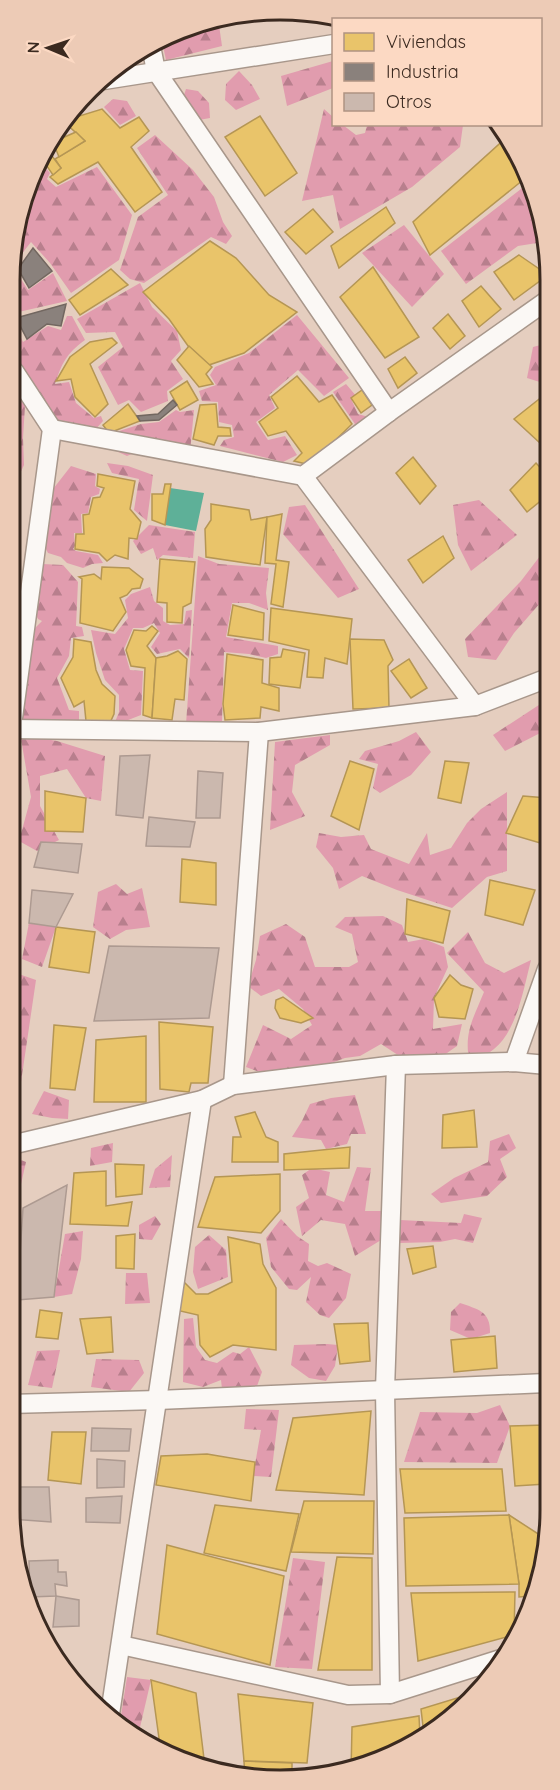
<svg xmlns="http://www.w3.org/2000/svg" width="560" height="1790" viewBox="0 0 560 1790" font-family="Quicksand,sans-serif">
<defs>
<pattern id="forest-firs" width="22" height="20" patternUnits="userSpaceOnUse" patternTransform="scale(1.5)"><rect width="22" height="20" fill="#e19cae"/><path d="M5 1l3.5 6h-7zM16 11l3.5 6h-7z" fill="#b87f8d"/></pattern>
</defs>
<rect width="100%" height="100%" fill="#e5cebf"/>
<g fill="url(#forest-firs)">
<path d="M 218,18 L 222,46 L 166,60 L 162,41 Z"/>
<path d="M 333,61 L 333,88 L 287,106 L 281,76 Z"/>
<path d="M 239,71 L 252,85 L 260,99 L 236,110 L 225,100 L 226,84 Z"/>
<path d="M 186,89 L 198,91 L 209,103 L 210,118 L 199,120 L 190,110 L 184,95 Z"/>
<path d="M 113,99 L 127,101 L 136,116 L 120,125 L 104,107 Z"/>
<path d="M 324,109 L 333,117 L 334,124 L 343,125 L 356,135 L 365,133 L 367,125 L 463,125 L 460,147 L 412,187 L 340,229 L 333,195 L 302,201 Z"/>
<path d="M 155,135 L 193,170 L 214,197 L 223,222 L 232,236 L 226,244 L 211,237 L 144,283 L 130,279 L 120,270 L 138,217 L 168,195 L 137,148 Z"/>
<path d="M 41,163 L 50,173 L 47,179 L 56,187 L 97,167 L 132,215 L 119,260 L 71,293 L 50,263 L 31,242 L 14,264 L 14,227 Z"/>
<path d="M 530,182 L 549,244 L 549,253 L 537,243 L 518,246 L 466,284 L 441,251 Z"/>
<path d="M 404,225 L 444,274 L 412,307 L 362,253 Z"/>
<path d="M 14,268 L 28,290 L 53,273 L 67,301 L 14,313 Z"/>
<path d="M 140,283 L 152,307 L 177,331 L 181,350 L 171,361 L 183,379 L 167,391 L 168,401 L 141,412 L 129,400 L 118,405 L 98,367 L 123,347 L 115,332 L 86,333 L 77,319 Z"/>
<path d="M 297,315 L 349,378 L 324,396 L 298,370 L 269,395 L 275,408 L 256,422 L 268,440 L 285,436 L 297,455 L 283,462 L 220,446 L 224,440 L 234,437 L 232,425 L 219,422 L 218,402 L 202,401 L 199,391 L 216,385 L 210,375 L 215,367 L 249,353 Z"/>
<path d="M 67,316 L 72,316 L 85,340 C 66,354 62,363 55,384 L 69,382 L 76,403 L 94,418 L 101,416 L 103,421 L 86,440 L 63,439 L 14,373 L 14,323 L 23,342 L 48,326 L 61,330 Z"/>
<path d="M 548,343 L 548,384 L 546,384 L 527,378 L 533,347 Z"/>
<path d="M 346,384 L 357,397 L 352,401 L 358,414 L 372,418 L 340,439 L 355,424 L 333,392 Z"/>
<path d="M 14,390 L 25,406 L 23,438 L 24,465 L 15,484 L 13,483 Z"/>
<path d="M 176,410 L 180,412 L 194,410 L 190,452 L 151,449 L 139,455 L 134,453 L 127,456 L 114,450 L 113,433 L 141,424 L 159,422 Z"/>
<path d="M 107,463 L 128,466 L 153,475 L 147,521 L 134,510 L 139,479 L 112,473 Z"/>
<path d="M 71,466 L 96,474 L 95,486 L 100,489 L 99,494 L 91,497 L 88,513 L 81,514 L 82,533 L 74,533 L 75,546 L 73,549 L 76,551 L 98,555 L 103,563 L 92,564 L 83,568 L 67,563 L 61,557 L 48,553 L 41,539 L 46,498 Z"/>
<path d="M 479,500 L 517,535 L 471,571 L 458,545 L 453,505 Z"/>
<path d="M 305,505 L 359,589 L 338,598 L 283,534 L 289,507 Z"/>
<path d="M 149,525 L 195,532 L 193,558 L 163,555 L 157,560 L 153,548 L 141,554 L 133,541 Z"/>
<path d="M 548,552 L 548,594 L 514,633 L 496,660 L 468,657 L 465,639 L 521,581 L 540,556 Z"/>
<path d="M 198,556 L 219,564 L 269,568 L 266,593 L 268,610 L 249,603 L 232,603 L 226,637 L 278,646 L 278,654 L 266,658 L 249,654 L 224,652 L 222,721 L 186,724 Z"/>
<path d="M 42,564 L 63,565 L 78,582 L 76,626 L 82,627 L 84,636 L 71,638 L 69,656 L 57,678 L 69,710 L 79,711 L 79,726 L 28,733 L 12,717 L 28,635 L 42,621 L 38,619 L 30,603 Z"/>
<path d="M 150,587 L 154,601 L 163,608 L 163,621 L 170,625 L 184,624 L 186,611 L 192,610 L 189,658 L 180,649 L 157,654 L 151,647 L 160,633 L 154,623 L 143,628 L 133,628 L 124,649 L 130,670 L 143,671 L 141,715 L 123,722 L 115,722 L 119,712 L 119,695 L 105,680 L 96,653 L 91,630 L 115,634 L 128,618 L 125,600 L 131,594 Z"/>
<path d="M 548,699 L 548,729 L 505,751 L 493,735 Z"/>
<path d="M 416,732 L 431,752 L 411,775 L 380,793 L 373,788 L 378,764 L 359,759 L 365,751 L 399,741 Z"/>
<path d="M 330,735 L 330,745 L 295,765 L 292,792 L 305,816 L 270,830 L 275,742 Z"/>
<path d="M 33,737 L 57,741 L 105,756 L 101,801 L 86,798 L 67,769 L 40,776 L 40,806 L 59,840 L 37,851 L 19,841 L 31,797 L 21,739 Z"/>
<path d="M 507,792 L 507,871 L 487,877 L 452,908 L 397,890 L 362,876 L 339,889 L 333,868 L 316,847 L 319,833 L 341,837 L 364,835 L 371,849 L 409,864 L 427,833 L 430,855 L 451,848 L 467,823 L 481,809 Z"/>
<path d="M 116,884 L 127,894 L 142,888 L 150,927 L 126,930 L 110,939 L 93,927 L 98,892 Z"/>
<path d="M 383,916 L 402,925 L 408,942 L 424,939 L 444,947 L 448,967 L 434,998 L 433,1029 L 462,1024 L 457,1046 L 437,1060 L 401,1057 L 381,1044 L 360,1056 L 345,1058 L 283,1081 L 246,1067 L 263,1025 L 291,1039 L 312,1025 L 303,1009 L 279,989 L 261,996 L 248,986 L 256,960 L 260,936 L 286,924 L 305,937 L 315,967 L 349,967 L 358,962 L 352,934 L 335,927 L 345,917 Z"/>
<path d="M 29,923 L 56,927 L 42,967 L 22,959 Z"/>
<path d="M 468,932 L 485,963 L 504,973 L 531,960 C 524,987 517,1031 494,1049 C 487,1055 478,1059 470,1064 C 463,1034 473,1019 484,992 L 447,953 Z"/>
<path d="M 13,972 L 36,980 L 21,1082 L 11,1083 L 11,975 Z"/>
<path d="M 44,1091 L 69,1100 L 68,1119 L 52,1118 L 32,1114 Z"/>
<path d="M 355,1095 L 366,1134 L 351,1134 L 347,1144 L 326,1149 L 321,1140 L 292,1137 L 302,1121 L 310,1104 L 331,1098 Z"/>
<path d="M 509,1134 L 516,1148 L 500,1159 L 507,1177 L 487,1196 L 441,1203 L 431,1194 L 454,1178 L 488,1162 L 490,1141 Z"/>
<path d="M 113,1143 L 112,1162 L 90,1166 L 91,1148 Z"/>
<path d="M 172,1155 L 170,1187 L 149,1188 L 155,1169 Z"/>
<path d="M 16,1158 L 26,1162 L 19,1193 L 10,1203 L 10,1168 Z"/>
<path d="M 357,1167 L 371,1168 L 365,1211 L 383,1211 L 386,1237 L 355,1256 L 345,1224 L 321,1220 L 302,1236 L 296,1207 L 309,1198 L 302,1175 L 312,1168 L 330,1172 L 326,1195 L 344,1202 Z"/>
<path d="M 464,1214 L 482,1218 L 473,1243 L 455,1239 L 440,1242 L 398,1243 L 400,1220 L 461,1223 Z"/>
<path d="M 155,1216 L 161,1224 L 152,1240 L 139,1239 L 139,1225 Z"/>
<path d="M 281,1219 L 297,1236 L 309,1244 L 308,1261 L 318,1266 L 327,1263 L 351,1274 L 346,1298 L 329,1318 L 320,1315 L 306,1302 L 311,1277 L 297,1290 L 289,1289 L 271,1267 L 266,1238 Z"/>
<path d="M 83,1231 L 81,1259 L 72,1294 L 54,1297 L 65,1234 Z"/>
<path d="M 209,1235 L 226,1250 L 228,1277 L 198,1289 L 193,1272 L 195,1247 Z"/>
<path d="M 126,1273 L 147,1273 L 150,1303 L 125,1304 Z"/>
<path d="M 460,1303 C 477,1309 491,1311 490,1333 L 471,1339 L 450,1330 L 451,1312 Z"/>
<path d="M 193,1318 L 196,1347 L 205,1360 L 217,1363 L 233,1352 L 240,1354 L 249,1347 L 262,1372 L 252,1400 L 229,1407 L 222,1389 L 221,1380 L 203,1387 L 183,1382 L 184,1319 Z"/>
<path d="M 327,1344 L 338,1345 L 335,1366 L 326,1381 L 309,1378 L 291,1365 L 294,1345 Z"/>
<path d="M 60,1350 L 52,1388 L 28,1385 L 37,1351 Z"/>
<path d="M 96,1359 L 139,1360 L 144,1373 L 129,1392 L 91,1387 Z"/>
<path d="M 500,1405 L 510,1426 L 497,1463 L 404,1462 L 420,1412 L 477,1413 Z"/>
<path d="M 246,1409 L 279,1410 L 271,1477 L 253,1476 L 261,1430 L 244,1429 Z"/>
<path d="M 293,1558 L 325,1562 L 312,1669 L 275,1667 Z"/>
<path d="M 127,1677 L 151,1680 L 138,1736 L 120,1722 Z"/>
</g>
<path fill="#5eb098" d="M 170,488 L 204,493 L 196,531 L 165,525 Z"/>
<g fill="#e9c46a" stroke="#b59654" stroke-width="1.5">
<path d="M 102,109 L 120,128 L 139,117 L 149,131 L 131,147 L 162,192 L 135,212 L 98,162 L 58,184 L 50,177 L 61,168 L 55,159 L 85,141 L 63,121 Z"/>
<path d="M 260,116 L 297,173 L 265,196 L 225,137 Z"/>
<path d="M 76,132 L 85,141 L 59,157 L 53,142 Z"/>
<path d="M 507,137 L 523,160 L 528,176 L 430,255 L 413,222 Z"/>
<path d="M 52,156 L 61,168 L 53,175 L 44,162 Z"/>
<path d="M 386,207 L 395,223 L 339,268 L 331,246 Z"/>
<path d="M 313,209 L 333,232 L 306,254 L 285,232 Z"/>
<path d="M 210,241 L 236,258 L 269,295 L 297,312 L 244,353 L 203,367 L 169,319 L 143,292 Z"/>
<path d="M 519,255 L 548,275 L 514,300 L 494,272 Z"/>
<path d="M 373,267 L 419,337 L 385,358 L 340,297 Z"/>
<path d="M 111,269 L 128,285 L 80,315 L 69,300 Z"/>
<path d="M 481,286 L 501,309 L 479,327 L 462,301 Z"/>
<path d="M 448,314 L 465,336 L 450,349 L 433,328 Z"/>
<path d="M 112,338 L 117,343 L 90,364 L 108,404 L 95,417 L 75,397 L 71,379 L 56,381 L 70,357 L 90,342 Z"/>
<path d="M 189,346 L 212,367 L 206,374 L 213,384 L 199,387 L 177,360 Z"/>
<path d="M 405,357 L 417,373 L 398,388 L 388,369 Z"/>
<path d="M 297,376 L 319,402 L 332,395 L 352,424 L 310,465 L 294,461 L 302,453 L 286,431 L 268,436 L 259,422 L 278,408 L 271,397 Z"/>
<path d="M 187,381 L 198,400 L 180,410 L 170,392 Z"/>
<path d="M 362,390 L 372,405 L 361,413 L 351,398 Z"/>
<path d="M 548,392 L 548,437 L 541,444 L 514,419 Z"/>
<path d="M 128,404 L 140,421 L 109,433 L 103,425 Z"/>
<path d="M 216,404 L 218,427 L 230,428 L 231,436 L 218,436 L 214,445 L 193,439 L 200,405 Z"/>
<path d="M 413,457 L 436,486 L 420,504 L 396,473 Z"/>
<path d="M 536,463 L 548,476 L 548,495 L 527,512 L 510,490 Z"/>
<path d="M 98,474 L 135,481 L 130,509 L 141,522 L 137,539 L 129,538 L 128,559 L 115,555 L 107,561 L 99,553 L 75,549 L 76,534 L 84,534 L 83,515 L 89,514 L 93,498 L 100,497 L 104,488 L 97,486 Z"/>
<path d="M 165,484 L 171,484 L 165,525 L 152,520 L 152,494 L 163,494 Z"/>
<path d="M 211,504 L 249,510 L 251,520 L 267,517 L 260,565 L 206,557 L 205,529 L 211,520 Z"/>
<path d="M 282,514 L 276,560 L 289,562 L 283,607 L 271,604 L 276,564 L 265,563 L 267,517 Z"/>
<path d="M 443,536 L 454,558 L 423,583 L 408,560 Z"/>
<path d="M 160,559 L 195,562 L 191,603 L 183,607 L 182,623 L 167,622 L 167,603 L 157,602 Z"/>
<path d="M 102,567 L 129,568 L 143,579 L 140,588 L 132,589 L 127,595 L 120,598 L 126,612 L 113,631 L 80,623 L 82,579 L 79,577 L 94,574 L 101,579 Z"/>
<path d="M 233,605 L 264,613 L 263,640 L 228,635 Z"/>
<path d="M 271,608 L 352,619 L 347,664 L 325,658 L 323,678 L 307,677 L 309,650 L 269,641 Z"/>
<path d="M 152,626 L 158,631 L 147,646 L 156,658 L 152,718 L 143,715 L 145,668 L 131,666 L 126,650 L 134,630 L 146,631 Z"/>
<path d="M 74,639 L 91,642 L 96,670 L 102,684 L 115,696 L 114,714 L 109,725 L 86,721 L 84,701 L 74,707 L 61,678 L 73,657 Z"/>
<path d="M 350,639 L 384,640 L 393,660 L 388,666 L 389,708 L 353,709 Z"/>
<path d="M 283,649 L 305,653 L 300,688 L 269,684 L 270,658 L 281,657 Z"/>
<path d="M 178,651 L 187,659 L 184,700 L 175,699 L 172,720 L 152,718 L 156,658 L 167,656 Z"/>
<path d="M 227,654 L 263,660 L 262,683 L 279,688 L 279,711 L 261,707 L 260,718 L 225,720 L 223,704 Z"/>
<path d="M 409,659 L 427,688 L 411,698 L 391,671 Z"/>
<path d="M 350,761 L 374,769 L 359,830 L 331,816 Z"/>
<path d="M 445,761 L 469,763 L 461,803 L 438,798 Z"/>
<path d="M 45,791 L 86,798 L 83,832 L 45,831 Z"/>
<path d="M 523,796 L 547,798 L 543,813 L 547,816 L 547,845 L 506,833 Z"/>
<path d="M 182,859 L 216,863 L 216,905 L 180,902 Z"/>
<path d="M 490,880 L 535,890 L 523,925 L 485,915 Z"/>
<path d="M 407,899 L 450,911 L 443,943 L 405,934 Z"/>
<path d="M 56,927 L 95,932 L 89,973 L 49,967 Z"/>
<path d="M 450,975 L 461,985 L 473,989 L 465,1019 L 439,1017 L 434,998 Z"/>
<path d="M 283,997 L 313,1018 L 301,1023 L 280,1018 L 275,1008 L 276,1000 Z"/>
<path d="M 159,1022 L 213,1027 L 208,1083 L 191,1083 L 189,1092 L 160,1089 Z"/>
<path d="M 54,1025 L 86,1028 L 75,1090 L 50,1088 Z"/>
<path d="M 146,1036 L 146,1102 L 94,1102 L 96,1040 Z"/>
<path d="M 11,1094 L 19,1098 L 11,1120 Z"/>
<path d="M 474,1110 L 477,1147 L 442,1148 L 443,1115 Z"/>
<path d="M 255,1112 L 266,1137 L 278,1142 L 278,1162 L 232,1162 L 233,1137 L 241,1137 L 235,1117 Z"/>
<path d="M 350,1147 L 349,1168 L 284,1170 L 284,1154 Z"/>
<path d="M 115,1164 L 144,1165 L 142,1194 L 116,1197 Z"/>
<path d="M 106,1171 L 106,1206 L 132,1202 L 128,1226 L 70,1224 L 74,1173 Z"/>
<path d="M 280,1174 L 280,1211 L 261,1233 L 198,1227 L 215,1177 Z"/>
<path d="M 135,1234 L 134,1269 L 116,1268 L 116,1236 Z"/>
<path d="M 228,1237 L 260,1244 L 263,1264 L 276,1288 L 276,1350 L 233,1345 L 210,1357 L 200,1345 L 198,1315 L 176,1310 L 182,1280 L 196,1294 L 208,1294 L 232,1282 Z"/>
<path d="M 433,1246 L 436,1267 L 413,1274 L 407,1249 Z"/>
<path d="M 40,1310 L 62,1313 L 58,1339 L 36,1337 Z"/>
<path d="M 111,1317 L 113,1352 L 87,1354 L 80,1319 Z"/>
<path d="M 368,1323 L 370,1361 L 340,1364 L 334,1324 Z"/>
<path d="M 495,1336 L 497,1368 L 454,1372 L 451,1340 Z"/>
<path d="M 371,1411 L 364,1495 L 276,1490 L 293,1418 Z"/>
<path d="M 546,1425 L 546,1484 L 515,1486 L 510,1426 Z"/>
<path d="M 52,1432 L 86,1432 L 81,1484 L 48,1480 Z"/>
<path d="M 207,1454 L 255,1462 L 251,1501 L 156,1485 L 161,1456 Z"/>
<path d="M 400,1469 L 502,1469 L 506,1511 L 405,1513 Z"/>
<path d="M 304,1501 L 374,1501 L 373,1554 L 291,1552 Z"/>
<path d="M 215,1505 L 299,1514 L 286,1571 L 204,1553 Z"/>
<path d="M 509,1515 L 546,1539 L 546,1563 L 532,1596 L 519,1597 L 519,1584 Z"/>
<path d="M 509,1515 L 519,1584 L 406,1586 L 404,1518 Z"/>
<path d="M 167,1545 L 284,1576 L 270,1665 L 157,1634 Z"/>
<path d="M 337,1557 L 372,1558 L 372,1670 L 318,1670 Z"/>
<path d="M 515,1592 L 514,1635 L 418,1661 L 411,1593 Z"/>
<path d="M 151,1680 L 196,1693 L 205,1767 L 161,1753 Z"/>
<path d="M 238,1694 L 313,1703 L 307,1763 L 244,1761 Z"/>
<path d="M 467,1695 L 467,1701 L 445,1725 L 424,1735 L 421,1709 Z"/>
<path d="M 419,1716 L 420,1737 L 351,1772 L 352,1727 Z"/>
<path d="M 244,1761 L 292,1763 L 292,1776 L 245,1779 Z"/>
</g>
<g fill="#8a817c" stroke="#726760" stroke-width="1.5">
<path d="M 33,248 L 52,271 L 29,288 L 18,269 Z"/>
<path d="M 66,304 L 61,326 L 47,324 L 27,339 L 16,318 Z"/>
<path d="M 173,400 L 177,405 L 159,420 L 140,421 L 137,416 L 158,414 Z"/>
</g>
<g fill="#cbb8ae" stroke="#ad9a91" stroke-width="1.5">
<path d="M 150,755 L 143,818 L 116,815 L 120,756 Z"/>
<path d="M 198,771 L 223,773 L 220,818 L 196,818 Z"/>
<path d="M 149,817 L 195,822 L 190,847 L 146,846 Z"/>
<path d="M 41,842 L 82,844 L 78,873 L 34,867 Z"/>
<path d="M 32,890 L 73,894 L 56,927 L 29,923 Z"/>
<path d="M 109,946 L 219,948 L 209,1018 L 94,1021 Z"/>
<path d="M 67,1185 L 54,1297 L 17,1300 L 23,1208 Z"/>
<path d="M 92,1428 L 131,1429 L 129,1451 L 91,1451 Z"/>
<path d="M 9,1458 L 14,1458 L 13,1481 L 9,1481 Z"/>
<path d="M 97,1459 L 125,1461 L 124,1487 L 97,1488 Z"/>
<path d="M 9,1487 L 49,1487 L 51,1522 L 11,1519 L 9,1510 Z"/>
<path d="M 122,1496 L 120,1523 L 86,1522 L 86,1498 Z"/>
<path d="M 58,1560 L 58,1572 L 66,1572 L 67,1586 L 55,1584 L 56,1596 L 30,1597 L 29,1561 Z"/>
<path d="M 56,1596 L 79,1600 L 79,1626 L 53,1627 Z"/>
</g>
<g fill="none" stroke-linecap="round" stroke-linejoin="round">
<g stroke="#a8978b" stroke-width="21">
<g id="street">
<path d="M 151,46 L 156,71 L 389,412"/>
<path d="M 104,80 L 334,44"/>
<path d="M 52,429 L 303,476 L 389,412 L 549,299"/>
<path d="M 303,476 L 475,706"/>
<path d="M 12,725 L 52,429 L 14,371"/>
<path d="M 12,729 L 259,732 L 475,706 L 548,678"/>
<path d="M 514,1062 L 547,969"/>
<path d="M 233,1085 L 259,732"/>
<path d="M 11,1145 L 202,1100 L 233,1085 L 396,1065 L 514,1062 L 547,1065"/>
<path d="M 9,1404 L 158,1400 L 546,1383"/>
<path d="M 121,1645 L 348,1695 L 390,1694 L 507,1657"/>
<path d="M 390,1694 L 385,1390 L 396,1065"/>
<path d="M 110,1714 L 202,1100"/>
</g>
</g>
<use href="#street" stroke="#fbf8f5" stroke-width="18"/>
</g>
<path d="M0 0H560V1790H0ZM280 20H280A260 260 0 0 1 540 280V1510A260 260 0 0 1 280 1770H280A260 260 0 0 1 20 1510V280A260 260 0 0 1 280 20Z" fill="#edcbb6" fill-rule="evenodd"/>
<path fill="none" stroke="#3b2a20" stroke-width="3" d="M280 20H280A260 260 0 0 1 540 280V1510A260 260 0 0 1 280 1770H280A260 260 0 0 1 20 1510V280A260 260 0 0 1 280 20Z"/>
<rect x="332" y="18" width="210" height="108" fill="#fcd9c3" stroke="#af9382" stroke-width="1.5"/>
<rect x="344" y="33" width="30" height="18" fill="#e9c46a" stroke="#af9382" stroke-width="1.5"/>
<text x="386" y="48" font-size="18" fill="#3b2a20">Viviendas</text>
<rect x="344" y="63" width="30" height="18" fill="#8a817c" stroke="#af9382" stroke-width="1.5"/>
<text x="386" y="78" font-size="18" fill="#3b2a20">Industria</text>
<rect x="344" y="93" width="30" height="18" fill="#cbb8ae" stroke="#af9382" stroke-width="1.5"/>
<text x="386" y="108" font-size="18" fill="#3b2a20">Otros</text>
<g transform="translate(48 48) rotate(272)" stroke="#fcd9c3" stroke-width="4.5" paint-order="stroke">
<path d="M0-4.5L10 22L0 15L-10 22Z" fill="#3b2a20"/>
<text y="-9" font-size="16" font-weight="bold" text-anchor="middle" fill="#3b2a20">N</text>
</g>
</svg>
